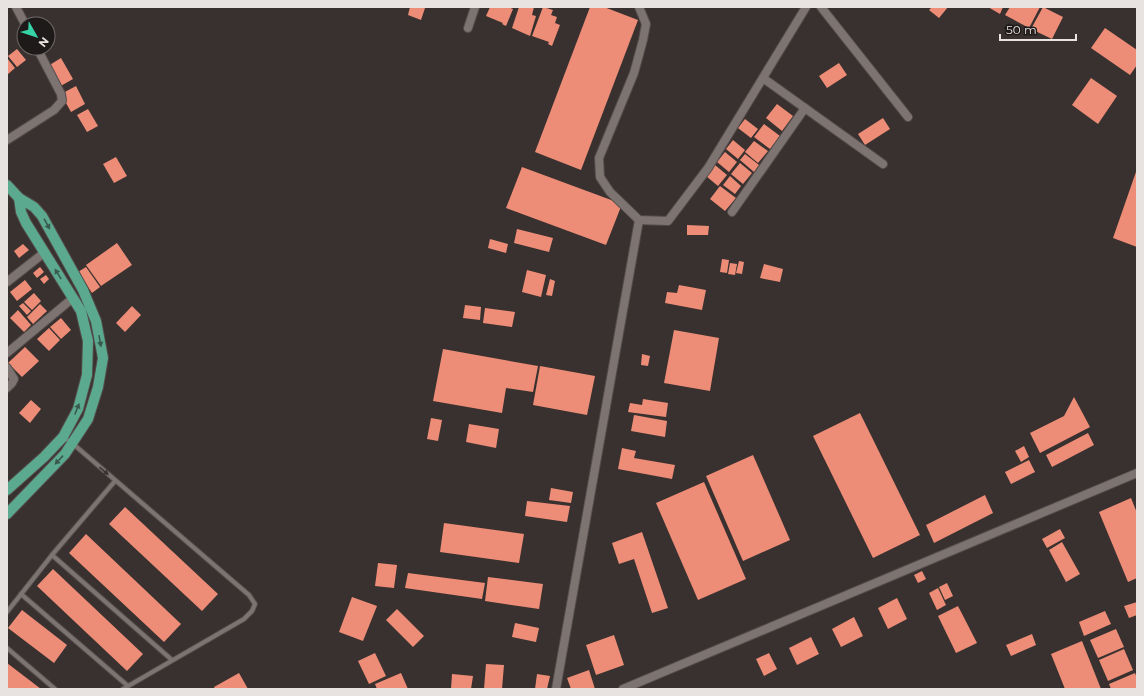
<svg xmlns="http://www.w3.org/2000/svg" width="1144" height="696" viewBox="0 0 1144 696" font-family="Montserrat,sans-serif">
<rect width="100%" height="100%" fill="#39312f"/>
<g fill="#ee8d77">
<path d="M 410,7 L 425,8 L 421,20 L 408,15 Z"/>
<path d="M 490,7 L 508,7 L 513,9 L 506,26 L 502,24 L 503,23 L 486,16 Z"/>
<path d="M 519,7 L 534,7 L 532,15 L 536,16 L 530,36 L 512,28 Z"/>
<path d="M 543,7 L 553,10 L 551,15 L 557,17 L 555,23 L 560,25 L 552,46 L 548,44 L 549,42 L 532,36 Z"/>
<path d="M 590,7 L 604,7 L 638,20 L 581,170 L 535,152 Z"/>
<path d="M 932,7 L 948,7 L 939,18 L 929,10 Z"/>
<path d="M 988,7 L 1003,7 L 1000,14 Z"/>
<path d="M 1010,7 L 1040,7 L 1029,28 L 1005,15 Z"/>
<path d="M 1043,7 L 1063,17 L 1052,39 L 1031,29 Z"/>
<path d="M 1105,28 L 1137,50 L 1137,65 L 1130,75 L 1091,48 Z"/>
<path d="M 17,49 L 26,60 L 17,67 L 8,56 Z"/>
<path d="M 7,58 L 15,68 L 7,75 Z"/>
<path d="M 61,58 L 73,79 L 59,87 L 48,66 Z"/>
<path d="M 839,63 L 847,75 L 827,88 L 819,76 Z"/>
<path d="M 1091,78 L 1117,96 L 1098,124 L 1072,105 Z"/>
<path d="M 76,86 L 85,104 L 71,112 L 61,94 Z"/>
<path d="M 777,104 L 793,116 L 782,131 L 766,118 Z"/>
<path d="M 88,109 L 98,126 L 87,132 L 77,115 Z"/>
<path d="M 883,118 L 890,129 L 865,145 L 858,134 Z"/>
<path d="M 745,119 L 758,129 L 751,138 L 738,128 Z"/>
<path d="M 764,124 L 780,136 L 770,149 L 754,137 Z"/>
<path d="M 733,140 L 745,150 L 738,159 L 726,149 Z"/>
<path d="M 754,141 L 768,151 L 758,163 L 745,152 Z"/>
<path d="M 725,152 L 737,162 L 729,172 L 717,162 Z"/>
<path d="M 745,154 L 759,165 L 754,172 L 740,160 Z"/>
<path d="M 116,157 L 127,176 L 114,183 L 103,164 Z"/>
<path d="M 740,163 L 752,173 L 743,184 L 731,174 Z"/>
<path d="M 715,165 L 727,175 L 718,186 L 706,176 Z"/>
<path d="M 522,167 L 622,204 L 606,245 L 506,208 Z"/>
<path d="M 1137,169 L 1137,247 L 1113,238 Z"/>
<path d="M 730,176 L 741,186 L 735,194 L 723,185 Z"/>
<path d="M 720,186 L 736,198 L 725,211 L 710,199 Z"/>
<path d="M 687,225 L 709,226 L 708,235 L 687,235 Z"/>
<path d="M 517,229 L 553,238 L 549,252 L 514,243 Z"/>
<path d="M 490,239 L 508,244 L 506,253 L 488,248 Z"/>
<path d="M 117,243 L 132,265 L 101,286 L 86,265 Z"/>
<path d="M 23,244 L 29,250 L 19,258 L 14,251 Z"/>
<path d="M 722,259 L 729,260 L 727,273 L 720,272 Z"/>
<path d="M 739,261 L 744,262 L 742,274 L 736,273 Z"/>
<path d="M 730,263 L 737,264 L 735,275 L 728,274 Z"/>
<path d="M 764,264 L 783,269 L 780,282 L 760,278 Z"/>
<path d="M 40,267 L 44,272 L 37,278 L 33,273 Z"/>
<path d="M 86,267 L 100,287 L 92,293 L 78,272 Z"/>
<path d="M 527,270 L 546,275 L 541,297 L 522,292 Z"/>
<path d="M 46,275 L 49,279 L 44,284 L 40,279 Z"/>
<path d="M 550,279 L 555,281 L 552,296 L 546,295 Z"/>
<path d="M 25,280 L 32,289 L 17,301 L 10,292 Z"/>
<path d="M 679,285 L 706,290 L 702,310 L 665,303 L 667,292 L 677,293 Z"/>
<path d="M 34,293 L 41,301 L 32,310 L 24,302 Z"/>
<path d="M 23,303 L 31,311 L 27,315 L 19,306 Z"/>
<path d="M 40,304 L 47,311 L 33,324 L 27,317 Z"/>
<path d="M 465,305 L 481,307 L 480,320 L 463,318 Z"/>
<path d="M 132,306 L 141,315 L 125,332 L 116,323 Z"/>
<path d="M 485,308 L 515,312 L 512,327 L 483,323 Z"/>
<path d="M 18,310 L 31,325 L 24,332 L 10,318 Z"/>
<path d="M 61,318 L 71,330 L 61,339 L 50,327 Z"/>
<path d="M 49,328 L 60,340 L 49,351 L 37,339 Z"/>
<path d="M 674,330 L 719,338 L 710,391 L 664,383 Z"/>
<path d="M 25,347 L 39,361 L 22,377 L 8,363 Z"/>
<path d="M 443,349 L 538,366 L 533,392 L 506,388 L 502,413 L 433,401 Z"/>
<path d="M 642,354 L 650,356 L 648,366 L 641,365 Z"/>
<path d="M 540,366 L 595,376 L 587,415 L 533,405 Z"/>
<path d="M 1074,397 L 1090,427 L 1040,453 L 1030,433 L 1064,416 Z"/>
<path d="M 643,399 L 668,403 L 666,417 L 628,412 L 630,403 L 642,405 Z"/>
<path d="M 31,400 L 41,409 L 30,423 L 19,413 Z"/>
<path d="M 860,413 L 920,535 L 873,558 L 813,436 Z"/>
<path d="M 634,415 L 667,421 L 665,437 L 631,431 Z"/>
<path d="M 431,418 L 442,420 L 438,441 L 427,439 Z"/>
<path d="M 469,424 L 499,429 L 496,448 L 466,442 Z"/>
<path d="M 1088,433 L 1094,445 L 1052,467 L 1046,455 Z"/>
<path d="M 1024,446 L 1029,457 L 1021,462 L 1015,451 Z"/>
<path d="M 622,448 L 636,451 L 634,458 L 675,465 L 672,479 L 618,469 Z"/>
<path d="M 753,455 L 790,540 L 743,561 L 706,476 Z"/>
<path d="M 1029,460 L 1035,472 L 1011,484 L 1005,472 Z"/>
<path d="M 704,482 L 746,579 L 698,600 L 656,503 Z"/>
<path d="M 551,488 L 573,492 L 571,503 L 549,500 Z"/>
<path d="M 985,495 L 993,513 L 934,543 L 926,525 Z"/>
<path d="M 1131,498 L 1137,513 L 1137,578 L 1128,582 L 1099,512 Z"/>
<path d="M 527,501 L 570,506 L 567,522 L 525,516 Z"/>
<path d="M 125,507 L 218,594 L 202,611 L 109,524 Z"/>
<path d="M 444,523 L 524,534 L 519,563 L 440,552 Z"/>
<path d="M 1060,529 L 1065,538 L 1047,548 L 1042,539 Z"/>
<path d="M 642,532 L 668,608 L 652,613 L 634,559 L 619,564 L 612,543 Z"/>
<path d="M 86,534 L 181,624 L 164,642 L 69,553 Z"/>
<path d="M 1062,542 L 1080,574 L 1066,582 L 1049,550 Z"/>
<path d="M 378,563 L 397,565 L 394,588 L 375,586 Z"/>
<path d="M 53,569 L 143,654 L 127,671 L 37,586 Z"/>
<path d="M 922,571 L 926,579 L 918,583 L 914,575 Z"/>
<path d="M 408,573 L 485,583 L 482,599 L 405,588 Z"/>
<path d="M 488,577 L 543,584 L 539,609 L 485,601 Z"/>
<path d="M 947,583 L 953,596 L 945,600 L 939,587 Z"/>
<path d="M 938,588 L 946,605 L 937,610 L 929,593 Z"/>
<path d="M 352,597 L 377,606 L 363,641 L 339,632 Z"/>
<path d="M 897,598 L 907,619 L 888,629 L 878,608 Z"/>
<path d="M 1137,602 L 1137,615 L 1129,618 L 1124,606 Z"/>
<path d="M 958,606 L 977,643 L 956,653 L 938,616 Z"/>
<path d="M 397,609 L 424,636 L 413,647 L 386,620 Z"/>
<path d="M 22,610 L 67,645 L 54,663 L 8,628 Z"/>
<path d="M 1105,611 L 1111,624 L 1084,636 L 1079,622 Z"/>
<path d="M 854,617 L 863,636 L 841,647 L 832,629 Z"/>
<path d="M 515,623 L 539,628 L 536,642 L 512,637 Z"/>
<path d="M 1116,629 L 1124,647 L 1098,658 L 1090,640 Z"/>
<path d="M 1032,634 L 1036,645 L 1011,656 L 1006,645 Z"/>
<path d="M 614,635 L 624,665 L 596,675 L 586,645 Z"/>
<path d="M 811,637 L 819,654 L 797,665 L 789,648 Z"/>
<path d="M 1082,641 L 1101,689 L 1065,689 L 1051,654 Z"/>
<path d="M 1124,649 L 1133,670 L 1108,681 L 1099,660 Z"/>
<path d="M 375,653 L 386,676 L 369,684 L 358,661 Z"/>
<path d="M 769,653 L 777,669 L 764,676 L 756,659 Z"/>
<path d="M 7,663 L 41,689 L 7,689 Z"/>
<path d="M 486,664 L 504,665 L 502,689 L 484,689 Z"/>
<path d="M 589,670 L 595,689 L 571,689 L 567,678 Z"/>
<path d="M 239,673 L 248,689 L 215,689 L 214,687 Z"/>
<path d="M 401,673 L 408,689 L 377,689 L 375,684 Z"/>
<path d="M 1135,673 L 1137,678 L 1137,689 L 1111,689 L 1109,684 Z"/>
<path d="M 452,674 L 473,676 L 471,689 L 451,689 Z"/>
<path d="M 537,674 L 550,676 L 547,689 L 535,689 Z"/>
</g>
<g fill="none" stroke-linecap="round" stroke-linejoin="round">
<g stroke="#544d4c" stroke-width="6">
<g id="lane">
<path d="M 63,437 L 72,443 L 249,595 L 255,604 L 252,611 L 244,619 L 123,689"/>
<path d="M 52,555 L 172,660"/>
<path d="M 21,594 L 128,686"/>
<path d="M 7,612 L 52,555 L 115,481"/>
<path d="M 7,648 L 55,689"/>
</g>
</g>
<g stroke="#544d4c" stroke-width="10">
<g id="street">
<path d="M 16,7 L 25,24"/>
<path d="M 639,7 L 646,24 L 643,40 L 634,73 L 599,158 L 600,177 L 610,192 L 639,220 L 668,221 L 708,168 L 806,7"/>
<path d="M 821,7 L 908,117"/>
<path d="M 468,28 L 475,7"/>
<path d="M 763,78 L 883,164"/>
<path d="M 7,140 L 54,110 L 62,101 L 61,94 L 37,48"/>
<path d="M 732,212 L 805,108"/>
<path d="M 7,282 L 45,252"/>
<path d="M 7,353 L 73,298"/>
<path d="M 7,368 L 14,379 L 12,383 L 7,388"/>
<path d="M 556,689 L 639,220"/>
<path d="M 623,689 L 1137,473"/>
</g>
</g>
<g stroke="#544d4c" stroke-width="12">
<g id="primary">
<path d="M 7,185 L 19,198 L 34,207 L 42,216 L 83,290 L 96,321 L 103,358 L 98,387 L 88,419 L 65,454 L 7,514"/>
<path d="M 7,490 L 44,457 L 63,437 L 78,409 L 87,375 L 88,341 L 81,311 L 26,223 L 21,212 L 19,198"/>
</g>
</g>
<use href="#lane" stroke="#7d7472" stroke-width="4"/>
<use href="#street" stroke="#7d7472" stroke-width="8"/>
<use href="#primary" stroke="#5baa90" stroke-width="10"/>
</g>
<defs><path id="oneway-solid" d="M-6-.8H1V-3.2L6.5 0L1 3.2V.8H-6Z"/></defs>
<g fill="#395b4f">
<use href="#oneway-solid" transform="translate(47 224) rotate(61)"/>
<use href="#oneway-solid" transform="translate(58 274) rotate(-122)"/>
<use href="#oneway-solid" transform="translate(100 341) rotate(80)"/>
<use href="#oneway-solid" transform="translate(77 409) rotate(-68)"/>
<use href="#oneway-solid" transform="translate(59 460) rotate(133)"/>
</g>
<use fill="#3a3534" href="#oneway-solid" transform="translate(104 471) rotate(41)"/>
<rect width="1144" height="696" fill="none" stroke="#e8e2e1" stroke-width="16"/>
<g transform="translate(36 36) rotate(129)"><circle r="19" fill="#1e1a19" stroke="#6f6a69"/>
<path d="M0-3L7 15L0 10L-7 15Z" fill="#35d4a7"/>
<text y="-6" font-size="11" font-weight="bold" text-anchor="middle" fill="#e8e2e1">N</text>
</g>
<path d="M1000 34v6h76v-6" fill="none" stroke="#e8e2e1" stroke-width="2"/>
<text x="1006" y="34" font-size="12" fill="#e8e2e1" stroke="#1e1a19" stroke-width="3" paint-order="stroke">50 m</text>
</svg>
